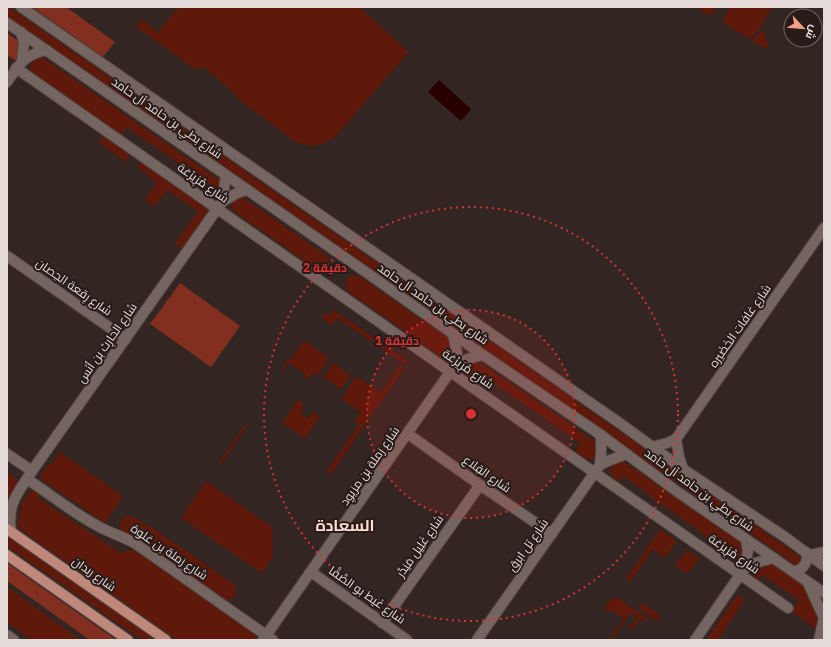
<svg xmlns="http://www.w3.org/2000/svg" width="831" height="647" viewBox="0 0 831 647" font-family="'IBM Plex Sans',Cairo,sans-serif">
<rect width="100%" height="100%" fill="#322522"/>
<g fill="#5e190a">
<path d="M 7,7 L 9,7 L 805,560 L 800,568 L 7,17 Z"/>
<path d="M 179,7 L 359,7 L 409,52 L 335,137 L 323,144 L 312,146 L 302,144 L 291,139 L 236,97 L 235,94 L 205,68 L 195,69 L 136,27 L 142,19 L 157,32 Z"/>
<path d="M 699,7 L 717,7 L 713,13 L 708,15 L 701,11 Z"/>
<path d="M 730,7 L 774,7 L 768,13 L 760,29 L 750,39 L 725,24 L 723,21 Z"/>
<path d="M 763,30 L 767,39 L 768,46 L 767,48 L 763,47 L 751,41 Z"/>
<path d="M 36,58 L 43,58 L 221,181 L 220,197 C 216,198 212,198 209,195 L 214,187 L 127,128 L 122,135 L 32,74 C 28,68 30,62 36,58 Z"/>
<path d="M 105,135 L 131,153 L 126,162 L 99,143 Z"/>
<path d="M 142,160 L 209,207 L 209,213 L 183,250 L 175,244 L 198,211 L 167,190 L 155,207 L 145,200 L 157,182 L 137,167 Z"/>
<path d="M 242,197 L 326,255 L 329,260 L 326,267 L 318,270 L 236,213 C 228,205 232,199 242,197 Z"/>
<path d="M 352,275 L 361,277 L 455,343 L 452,359 L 444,359 L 350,293 C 343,287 344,280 352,275 Z"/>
<path d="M 334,310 L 408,361 L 406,365 L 337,318 L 332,325 L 323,319 L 322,316 L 324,313 L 329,316 Z"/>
<path d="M 304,340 L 329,358 L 317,376 L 312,373 L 307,380 L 303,377 L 305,374 L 289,363 L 283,371 L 281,370 L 288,359 L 291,360 Z"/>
<path d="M 473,362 L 479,362 L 482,364 L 597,443 L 597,457 C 588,463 582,457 575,451 L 580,443 L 484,376 L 478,385 C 469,379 459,370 473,362 Z"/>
<path d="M 333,363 L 351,375 L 341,389 L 323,377 Z"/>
<path d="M 400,365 L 404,368 L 331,474 L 327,471 L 359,424 L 354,421 L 360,412 L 341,399 L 355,378 L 358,377 L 381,393 Z"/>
<path d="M 298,400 L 305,405 L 300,413 L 308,419 L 313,412 L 320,416 L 305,439 L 282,423 Z"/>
<path d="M 245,424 L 247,426 L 221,464 L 219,462 Z"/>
<path d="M 60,452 L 123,496 L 105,523 L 39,478 L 50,463 L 52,464 Z"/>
<path d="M 620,461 L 626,463 L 741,542 L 744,547 L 741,566 L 736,567 L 732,564 L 736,558 L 623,476 L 619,482 C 609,474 606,466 620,461 Z"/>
<path d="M 7,472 L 22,483 L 12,497 L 7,499 Z"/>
<path d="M 206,481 L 272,527 L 273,556 L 262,573 L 181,518 Z"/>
<path d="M 32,489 L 41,495 L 38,498 L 121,553 L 135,549 L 256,635 L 256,640 L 177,640 L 17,527 L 22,504 Z"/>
<path d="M 125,516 L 131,516 L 153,528 L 234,584 C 239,592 235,599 226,600 C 199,581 172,561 145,544 C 139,540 125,534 121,529 C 118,524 121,519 125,516 Z"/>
<path d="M 660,529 L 677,541 L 665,558 L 653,549 L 630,582 L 626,579 Z"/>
<path d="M 7,534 L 159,640 L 142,640 L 7,546 Z"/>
<path d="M 687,550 L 699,558 L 688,574 L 675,566 Z"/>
<path d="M 773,564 L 815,592 L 821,609 L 817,629 L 792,612 L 799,600 L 762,575 L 757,582 L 753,579 C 753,568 765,567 773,564 Z"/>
<path d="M 7,587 L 81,640 L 32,640 L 7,622 Z"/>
<path d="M 737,595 L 745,600 L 718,640 L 706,640 Z"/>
<path d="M 618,598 L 648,619 L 645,622 L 640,619 L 632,631 L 629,628 L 637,617 L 631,613 L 612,640 L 609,640 L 624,619 L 614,612 L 603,610 L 609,600 Z"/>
<path d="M 642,603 L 661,616 L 657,621 L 638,608 Z"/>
</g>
<g fill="#832f1f">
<path d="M 32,7 L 66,7 L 115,42 L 103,57 Z"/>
<path d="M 7,33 L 25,45 L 18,62 L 7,55 Z"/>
<path d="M 180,283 L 240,326 L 211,367 L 150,324 Z"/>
<path d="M 7,563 L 116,640 L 90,640 L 7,581 Z"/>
</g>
<path fill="#280000" d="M 439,80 L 471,109 L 461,121 L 428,92 Z"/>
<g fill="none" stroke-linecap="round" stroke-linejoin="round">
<g stroke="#4f4340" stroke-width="12">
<g id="minor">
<path d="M 21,7 L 621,424 L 683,469 L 785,537 L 824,566"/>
<path d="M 7,23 L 370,275 L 483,355 L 601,435 L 675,490 L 824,593"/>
<path d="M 21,32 L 24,43 L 22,61"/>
<path d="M 16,68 L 788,608"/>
<path d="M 7,82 C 19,65 24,55 46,50"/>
<path d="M 222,202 L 226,175"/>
<path d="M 7,256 L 126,339"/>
<path d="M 453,334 L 457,353 L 456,366"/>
<path d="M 408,434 L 480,485 L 552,534"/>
<path d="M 676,439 L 679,457 L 683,469"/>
<path d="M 652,447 L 667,443 L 676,439 L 824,228"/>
<path d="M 7,454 L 32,471"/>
<path d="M 600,465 L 601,453 L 601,435"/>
<path d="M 27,479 C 50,494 72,512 96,525 C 109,533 123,536 136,544 L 273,640"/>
<path d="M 11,531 C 7,503 18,493 32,471 L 222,202 L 237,193 L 247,190"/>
<path d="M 810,555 L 824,552"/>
<path d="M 744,569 L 755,563 L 774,558"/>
<path d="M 794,571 C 804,570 809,561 806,552"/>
<path d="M 311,572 L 407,640"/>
<path d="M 808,583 L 824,618"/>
<path d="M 382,623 L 480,485"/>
<path d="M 7,635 L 14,640"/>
<path d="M 263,640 L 450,372 C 459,362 469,357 483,355"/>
<path d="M 477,640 L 600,465 L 610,460 L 627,454"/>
<path d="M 695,640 L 744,569 L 748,551 L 746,540"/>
<path d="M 819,640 L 824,617"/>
</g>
</g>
<g stroke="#4f4340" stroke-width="12">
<g id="major">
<path d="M 7,529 L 166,640"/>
<path d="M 7,555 L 128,640"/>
</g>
</g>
<use href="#minor" stroke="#756561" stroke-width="10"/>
<use href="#major" stroke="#bf887b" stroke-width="10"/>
</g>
<circle cx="471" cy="414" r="104" fill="#d73131" fill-opacity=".12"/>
<g fill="none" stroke="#d73131" stroke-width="2" stroke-dasharray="2 4">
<circle cx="471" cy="414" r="104"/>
<circle cx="471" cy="414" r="207"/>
</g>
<g text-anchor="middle" stroke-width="4" stroke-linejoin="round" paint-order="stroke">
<g font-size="12" fill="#e4dbd8" stroke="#281b18">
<text transform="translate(167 118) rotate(35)" y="4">شارع بطي بن حامد آل حامد</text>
<text transform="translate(203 183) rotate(35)" y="4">شارع مْزِيرْعَة</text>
<text transform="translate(74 287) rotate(35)" y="4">شارع رِقعة الحِصان</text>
<text transform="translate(433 304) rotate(35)" y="4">شارع بطي بن حامد آل حامد</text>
<text transform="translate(740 326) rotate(-55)" y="4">شارع غافات الخَضَيره</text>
<text transform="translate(107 343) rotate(-55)" y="4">شارع الحارِث بن أنَس</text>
<text transform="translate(468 369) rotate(35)" y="4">شارع مْزِيرْعَة</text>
<text transform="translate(370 466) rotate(-55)" y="4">شارع رَملة بن مرَيوِد</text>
<text transform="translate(487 474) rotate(35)" y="4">شارع القِلاع</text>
<text transform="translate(699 490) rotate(36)" y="4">شارع بطي بن حامد آل حامد</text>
<text transform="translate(528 545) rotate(-55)" y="4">شارع تل ابرق</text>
<text transform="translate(420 546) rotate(-55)" y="4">شارع غَلِيل مَيَدَّر</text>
<text transform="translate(169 552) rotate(34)" y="4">شارع رَملة بن عَلوة</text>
<text transform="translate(734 554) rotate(35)" y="4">شارع مْزِيرْعَة</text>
<text transform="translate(94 574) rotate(35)" y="4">شارع ربدان</text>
<text transform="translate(367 595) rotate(35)" y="4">شارع غَيط بو الصَّقَّا</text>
</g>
<g font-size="16" font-weight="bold" fill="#fddbd3" stroke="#281b18">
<text x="345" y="531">السعادة</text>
</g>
</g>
<circle cx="471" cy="414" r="6" fill="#d73131" stroke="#281b18" stroke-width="2"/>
<g font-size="12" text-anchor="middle" font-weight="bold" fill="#d73131" stroke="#281b18" stroke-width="4" stroke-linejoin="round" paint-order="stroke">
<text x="325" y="272">2 دقيقة</text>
<text x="397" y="345">1 دقيقة</text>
</g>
<rect width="831" height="647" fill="none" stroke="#e4dbd8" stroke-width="16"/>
<g transform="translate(803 28) rotate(116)"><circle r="19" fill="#281b18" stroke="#736865"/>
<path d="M0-3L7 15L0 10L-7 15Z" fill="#f49e8a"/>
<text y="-6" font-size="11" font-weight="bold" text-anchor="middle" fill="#e4dbd8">ش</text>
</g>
</svg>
